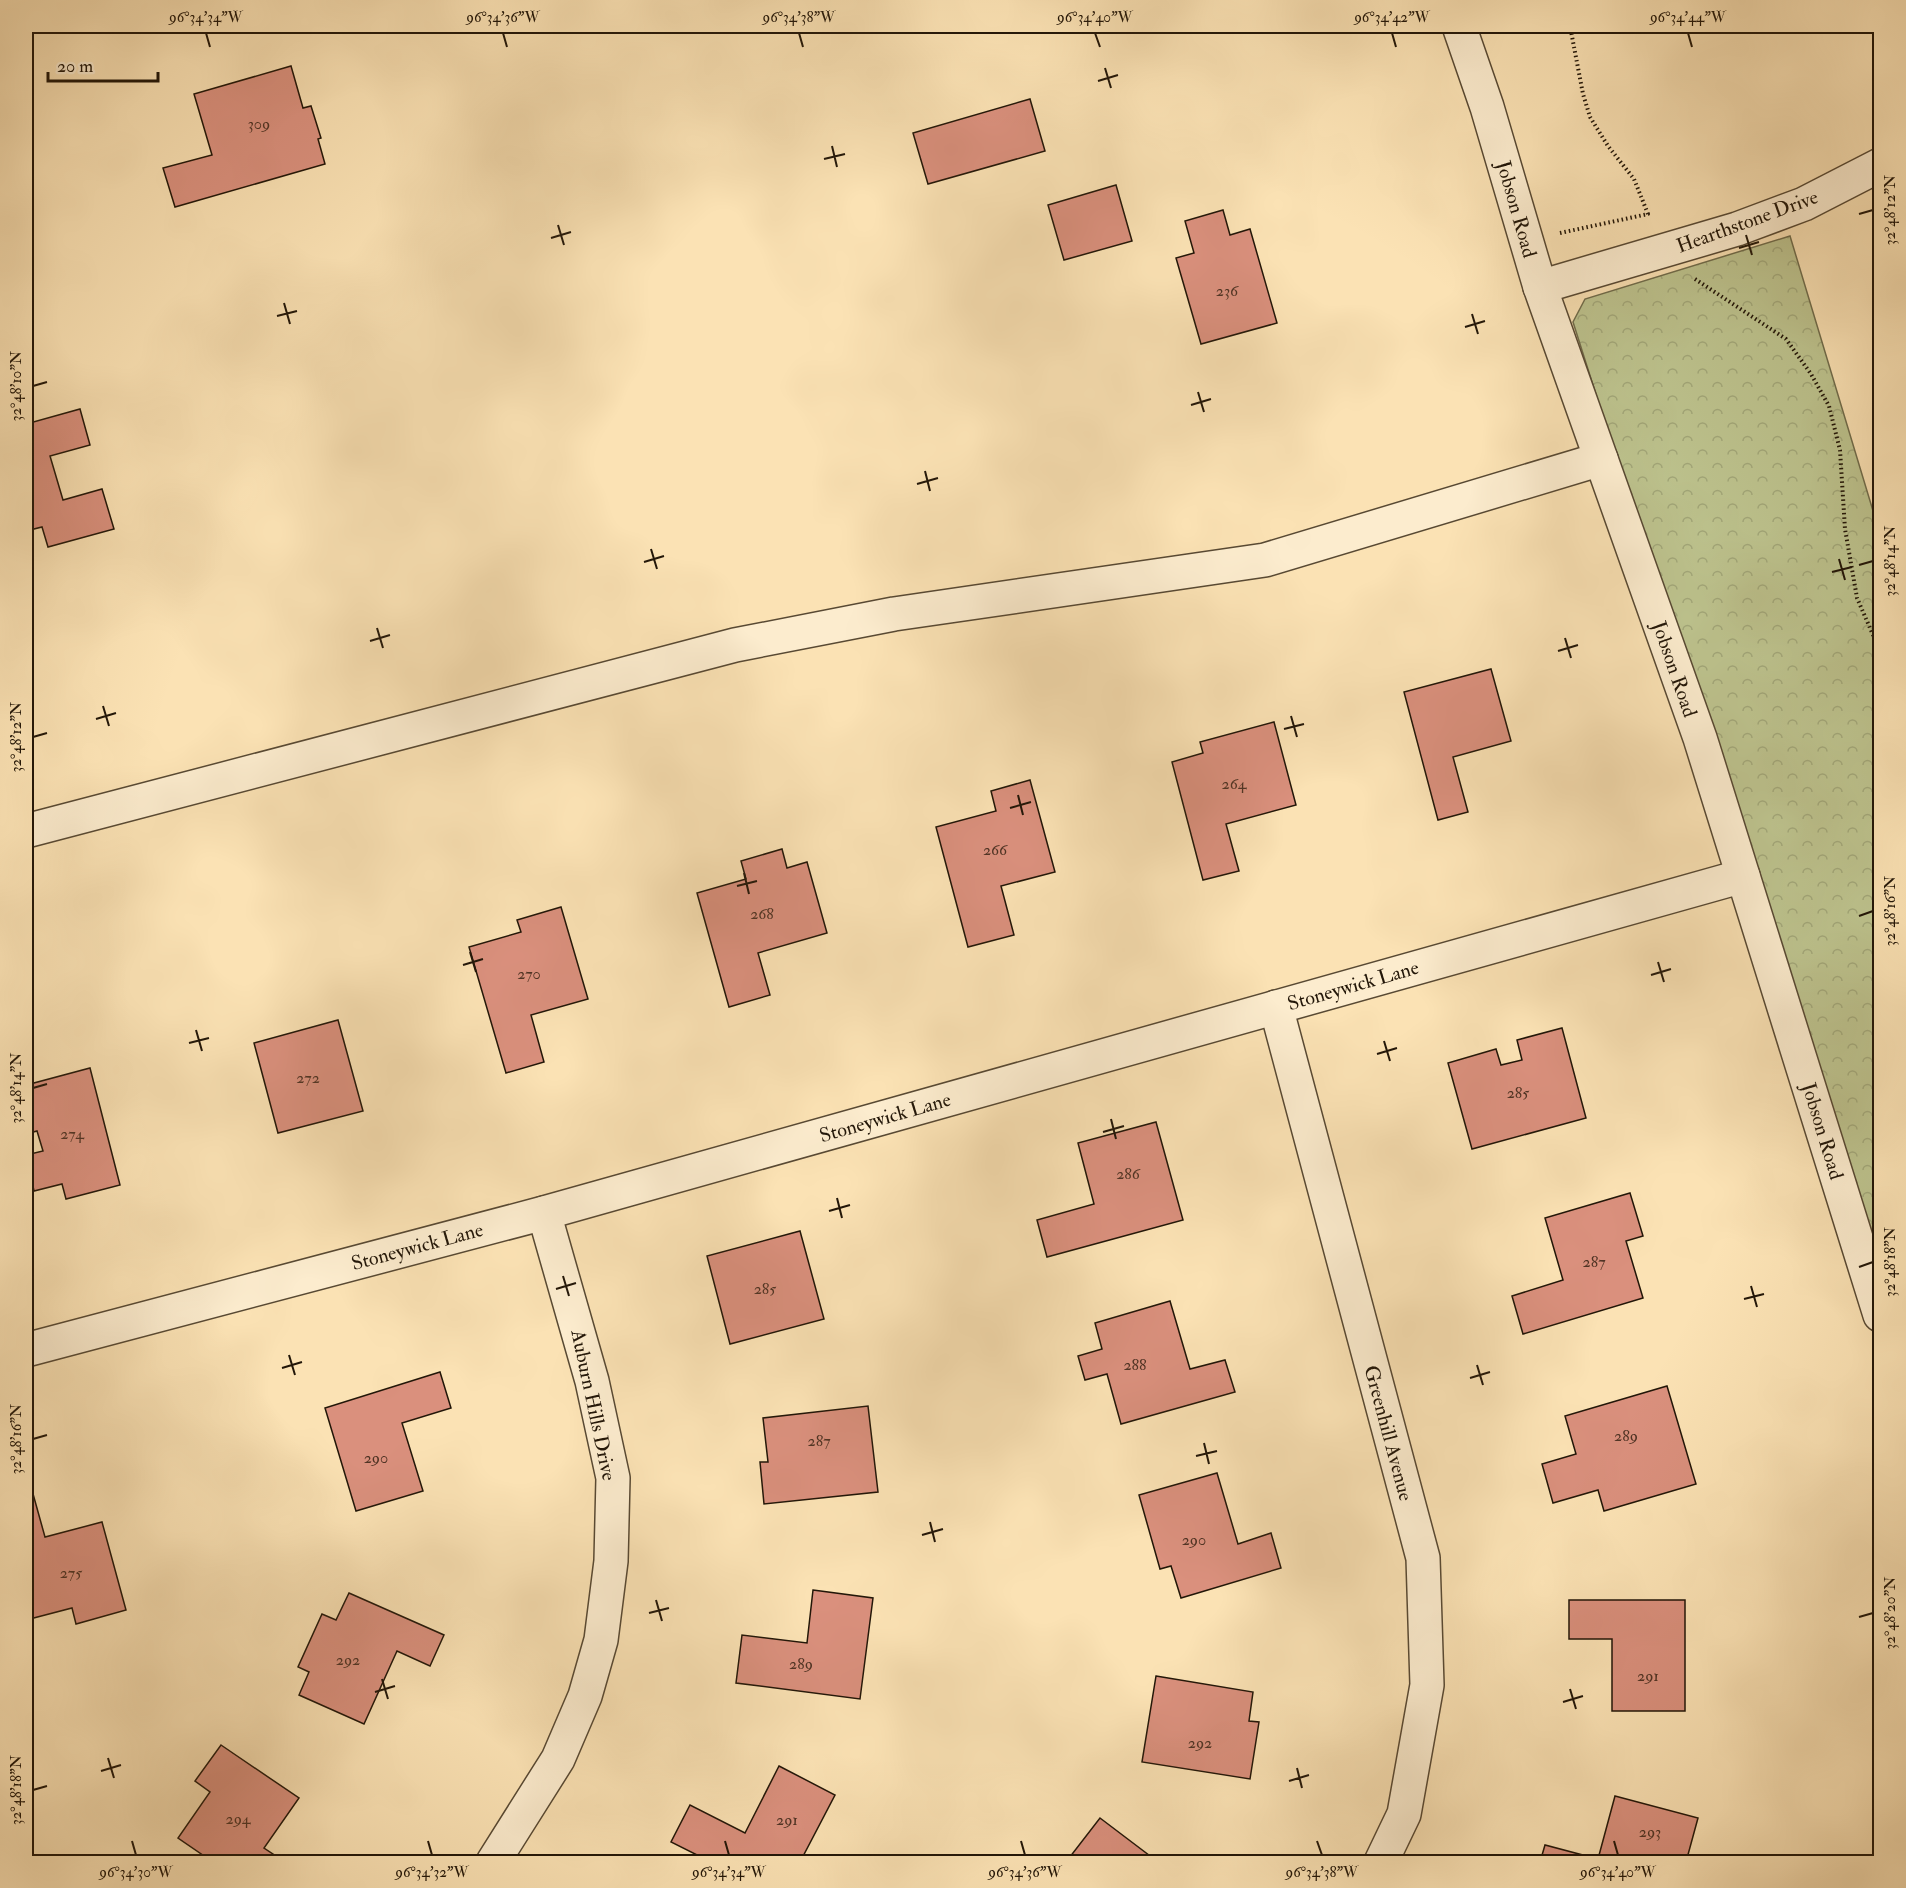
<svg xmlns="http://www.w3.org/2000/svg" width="1906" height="1888" viewBox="0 0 1906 1888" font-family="'IM FELL Double Pica',serif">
<defs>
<pattern id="park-crowns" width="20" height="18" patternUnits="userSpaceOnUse" patternTransform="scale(1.5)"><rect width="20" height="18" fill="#bdc38e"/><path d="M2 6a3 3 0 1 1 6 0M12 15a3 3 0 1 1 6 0" fill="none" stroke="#a2a779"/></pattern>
</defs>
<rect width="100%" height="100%" fill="#fbe2b4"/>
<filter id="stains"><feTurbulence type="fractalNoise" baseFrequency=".00333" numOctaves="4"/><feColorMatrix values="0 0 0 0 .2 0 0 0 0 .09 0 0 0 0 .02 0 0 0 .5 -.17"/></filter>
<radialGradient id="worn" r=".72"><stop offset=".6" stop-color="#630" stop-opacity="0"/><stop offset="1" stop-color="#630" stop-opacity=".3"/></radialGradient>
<path fill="url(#park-crowns)" stroke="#706c4b" stroke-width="1.5" d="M 1790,236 L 1880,534 L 1880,1290 L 1573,322 L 1585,299 Z"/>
<g fill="#da907d" stroke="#221608" stroke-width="1.5">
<path d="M 291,66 L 303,108 L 311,106 L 321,138 L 318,139 L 325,164 L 175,207 L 163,168 L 212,155 L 194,94 Z"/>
<path d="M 1030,99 L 1045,151 L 928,184 L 913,133 Z"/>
<path d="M 1116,185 L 1132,241 L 1064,260 L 1048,205 Z"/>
<path d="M 1223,210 L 1230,235 L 1250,229 L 1277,323 L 1201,344 L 1176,258 L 1194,253 L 1185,221 Z"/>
<path d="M 80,409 L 90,445 L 50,456 L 63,500 L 102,489 L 114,529 L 48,547 L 42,527 L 26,531 L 26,424 Z"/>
<path d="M 1491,669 L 1511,741 L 1453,757 L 1468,812 L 1438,820 L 1404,692 Z"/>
<path d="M 1274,722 L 1296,805 L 1226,824 L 1239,871 L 1203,880 L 1172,762 L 1203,753 L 1200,742 Z"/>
<path d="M 1030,780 L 1055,872 L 1001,886 L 1014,935 L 968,947 L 936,827 L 996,811 L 991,791 Z"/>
<path d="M 782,849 L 787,868 L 807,862 L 827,933 L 758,953 L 770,995 L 729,1007 L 697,893 L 746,879 L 741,861 Z"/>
<path d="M 561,907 L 588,999 L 531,1015 L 544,1062 L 506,1073 L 469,947 L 521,932 L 517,920 Z"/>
<path d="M 338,1020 L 363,1111 L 278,1133 L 254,1043 Z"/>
<path d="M 1562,1028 L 1586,1118 L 1472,1149 L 1448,1063 L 1496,1049 L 1501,1065 L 1522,1060 L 1517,1040 Z"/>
<path d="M 26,1068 L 30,1084 L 90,1068 L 120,1185 L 66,1199 L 62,1184 L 34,1191 L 26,1155 L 43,1151 L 37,1131 L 26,1134 Z"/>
<path d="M 1156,1122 L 1183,1220 L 1047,1257 L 1037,1220 L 1094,1204 L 1078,1143 Z"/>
<path d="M 1630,1193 L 1643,1236 L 1626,1241 L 1643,1298 L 1523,1334 L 1512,1296 L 1563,1280 L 1545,1218 Z"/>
<path d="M 800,1231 L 824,1319 L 730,1344 L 707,1256 Z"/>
<path d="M 1170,1301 L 1190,1369 L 1225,1360 L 1235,1392 L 1121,1424 L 1107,1374 L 1085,1380 L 1078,1356 L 1102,1349 L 1095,1323 Z"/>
<path d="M 440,1372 L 451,1408 L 402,1423 L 423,1491 L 356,1511 L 325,1408 Z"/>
<path d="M 1667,1386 L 1696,1484 L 1604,1511 L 1598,1490 L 1553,1503 L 1542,1464 L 1576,1454 L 1565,1416 Z"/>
<path d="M 868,1406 L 878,1492 L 764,1504 L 760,1462 L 768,1462 L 763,1418 Z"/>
<path d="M 1217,1473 L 1238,1544 L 1271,1533 L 1281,1568 L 1181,1598 L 1171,1566 L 1160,1569 L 1139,1495 Z"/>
<path d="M 30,1483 L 45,1537 L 102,1522 L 126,1610 L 76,1624 L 72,1608 L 26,1620 L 26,1484 Z"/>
<path d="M 813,1590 L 873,1598 L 860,1699 L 736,1683 L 742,1635 L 807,1643 Z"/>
<path d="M 349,1593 L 444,1635 L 430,1666 L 397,1651 L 364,1724 L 299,1695 L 309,1672 L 298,1667 L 322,1614 L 336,1620 Z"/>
<path d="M 1569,1600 L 1685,1600 L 1685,1711 L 1612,1711 L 1612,1639 L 1569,1639 Z"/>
<path d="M 1156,1676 L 1253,1692 L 1249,1721 L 1259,1722 L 1250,1779 L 1142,1762 Z"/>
<path d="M 221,1745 L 299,1798 L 264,1848 L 285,1862 L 213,1862 L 178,1838 L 210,1792 L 195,1781 Z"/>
<path d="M 779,1766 L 835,1795 L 800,1862 L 711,1862 L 671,1842 L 690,1805 L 745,1833 Z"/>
<path d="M 1615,1796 L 1698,1818 L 1686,1862 L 1540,1862 L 1545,1845 L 1598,1859 Z"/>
<path d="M 1100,1818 L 1158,1862 L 1066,1862 Z"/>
</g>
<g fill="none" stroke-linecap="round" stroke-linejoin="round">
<g stroke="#584933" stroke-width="36">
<g id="minor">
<path d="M 1459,26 L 1487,107 L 1540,287 L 1700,738 L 1880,1315"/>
<path d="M 1540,287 L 1737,229 L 1804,204 L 1880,165"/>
<path d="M 26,831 L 735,645 L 894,614 L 1265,560 L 1601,459"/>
<path d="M 1276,1007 L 1423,1558 L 1427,1685 L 1404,1814 L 1381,1862"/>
<path d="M 26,1350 L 544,1213 L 1743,876"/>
<path d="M 493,1862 L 558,1759 L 585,1696 L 601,1640 L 611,1561 L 613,1478 L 592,1381 L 544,1213"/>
</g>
</g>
<g stroke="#221608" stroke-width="4" stroke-dasharray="1.5 3" stroke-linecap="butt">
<path d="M 1560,233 L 1648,214 L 1634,179 L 1608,146 L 1590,117 L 1583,94 L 1570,26"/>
<path d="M 1695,279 L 1786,339 L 1811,374 L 1829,406 L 1840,450 L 1845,529 L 1857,598 L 1880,651"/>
</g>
<use href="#minor" stroke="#fcecce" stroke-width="33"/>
</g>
<path fill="none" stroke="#221608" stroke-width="2" d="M 206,33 L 210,47M 503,33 L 507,47M 799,33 L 803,47M 1095,33 L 1100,47M 1392,33 L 1396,47M 1688,33 L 1692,47M 1105,68 L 1111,88M 1098,81 L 1118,75M 832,146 L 837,167M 824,159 L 845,154M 1859,214 L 1873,210M 558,225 L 564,245M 1746,235 L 1752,255M 551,238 L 571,232M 1739,248 L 1759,242M 284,303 L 290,324M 1472,314 L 1478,334M 277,316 L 297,311M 1465,327 L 1485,321M 33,386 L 47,382M 1198,392 L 1204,412M 1191,405 L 1211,399M 925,471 L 930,491M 917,484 L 938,478M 651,549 L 657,569M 1839,559 L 1845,580M 644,562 L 664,556M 1859,565 L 1873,561M 1832,572 L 1852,567M 377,628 L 383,648M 1565,638 L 1571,658M 370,641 L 390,635M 1558,651 L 1578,645M 103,706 L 109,726M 1291,716 L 1297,737M 96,719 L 116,713M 1284,729 L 1304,724M 33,737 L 47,733M 1018,795 L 1023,815M 1010,808 L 1031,802M 744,873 L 749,894M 737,886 L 757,881M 1859,916 L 1873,911M 470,952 L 476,972M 1658,962 L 1664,982M 463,965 L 483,959M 1651,975 L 1671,969M 196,1030 L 202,1051M 1384,1041 L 1390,1061M 189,1043 L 209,1038M 1377,1054 L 1397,1048M 33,1088 L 47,1084M 1111,1119 L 1116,1139M 1103,1132 L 1124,1126M 837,1198 L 842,1218M 829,1211 L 850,1205M 1859,1267 L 1873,1262M 563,1276 L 569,1296M 1751,1286 L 1757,1307M 556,1289 L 576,1283M 1744,1299 L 1764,1294M 289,1355 L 295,1375M 1477,1365 L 1483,1385M 282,1368 L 302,1362M 1470,1378 L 1490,1372M 33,1439 L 47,1435M 1204,1443 L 1209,1464M 1196,1456 L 1217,1451M 930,1522 L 935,1542M 922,1535 L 943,1529M 656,1600 L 662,1621M 649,1613 L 669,1608M 1859,1617 L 1873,1613M 382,1679 L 388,1699M 1570,1689 L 1576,1709M 375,1692 L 395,1686M 1563,1702 L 1583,1696M 108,1758 L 114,1778M 1297,1768 L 1302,1788M 101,1771 L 121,1765M 1289,1781 L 1309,1775M 33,1790 L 47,1786M 132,1841 L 136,1855M 428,1841 L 432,1855M 725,1841 L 729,1855M 1021,1841 L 1025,1855M 1317,1841 L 1322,1855M 1614,1841 L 1618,1855"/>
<g text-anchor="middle" stroke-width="4.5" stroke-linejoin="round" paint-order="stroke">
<g font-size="16" fill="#503425">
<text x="259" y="129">309</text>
<text x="1227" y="296">236</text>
<text x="1234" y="789">264</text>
<text x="995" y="855">266</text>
<text x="762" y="919">268</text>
<text x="529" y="979">270</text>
<text x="308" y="1083">272</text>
<text x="1518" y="1098">285</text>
<text x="72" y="1139">274</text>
<text x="1128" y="1179">286</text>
<text x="1594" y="1267">287</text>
<text x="765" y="1294">285</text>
<text x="1135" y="1370">288</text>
<text x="1626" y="1441">289</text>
<text x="819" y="1446">287</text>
<text x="376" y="1463">290</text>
<text x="1194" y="1545">290</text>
<text x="71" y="1578">275</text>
<text x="348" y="1665">292</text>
<text x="801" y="1669">289</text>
<text x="1648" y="1681">291</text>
<text x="1200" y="1748">292</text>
<text x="238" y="1824">294</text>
<text x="787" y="1825">291</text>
<text x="1650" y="1837">293</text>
</g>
<g font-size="20" fill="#221608" stroke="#fcecce">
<text transform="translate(1517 209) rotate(74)" y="7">Jobson Road</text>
<text transform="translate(1747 221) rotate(-20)" y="7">Hearthstone Drive</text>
<text transform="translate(1675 669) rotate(71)" y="7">Jobson Road</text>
<text transform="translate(1353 985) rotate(-16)" y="7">Stoneywick Lane</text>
<text transform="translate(885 1117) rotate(-16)" y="7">Stoneywick Lane</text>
<text transform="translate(1823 1131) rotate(73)" y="7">Jobson Road</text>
<text transform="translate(417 1246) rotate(-15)" y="7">Stoneywick Lane</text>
<text transform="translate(594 1405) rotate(78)" y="7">Auburn Hills Drive</text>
<text transform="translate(1389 1433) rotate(75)" y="7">Greenhill Avenue</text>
</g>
</g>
<rect width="1906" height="1888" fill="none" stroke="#fbe2b4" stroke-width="66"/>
<path d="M48 72v9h110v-9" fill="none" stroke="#221608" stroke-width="3"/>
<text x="57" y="72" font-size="18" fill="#221608" stroke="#fcecce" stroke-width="4.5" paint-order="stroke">20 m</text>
<rect x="33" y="33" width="1840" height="1822" fill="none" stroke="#221608" stroke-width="2"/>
<g font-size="15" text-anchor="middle" fill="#221608">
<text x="206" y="22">96°34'34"W</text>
<text x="503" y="22">96°34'36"W</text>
<text x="799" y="22">96°34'38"W</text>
<text x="1095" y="22">96°34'40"W</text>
<text x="1392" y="22">96°34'42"W</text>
<text x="1688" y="22">96°34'44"W</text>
<text transform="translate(1890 210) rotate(-90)" y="5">32°48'12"N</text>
<text transform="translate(16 386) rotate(-90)" y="5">32°48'10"N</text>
<text transform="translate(1890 561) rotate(-90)" y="5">32°48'14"N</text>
<text transform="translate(16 737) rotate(-90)" y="5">32°48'12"N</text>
<text transform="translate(1890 911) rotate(-90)" y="5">32°48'16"N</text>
<text transform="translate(16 1088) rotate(-90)" y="5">32°48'14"N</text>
<text transform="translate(1890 1262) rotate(-90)" y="5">32°48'18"N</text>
<text transform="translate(16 1439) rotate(-90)" y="5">32°48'16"N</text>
<text transform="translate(1890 1613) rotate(-90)" y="5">32°48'20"N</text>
<text transform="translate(16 1790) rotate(-90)" y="5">32°48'18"N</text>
<text x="136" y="1877">96°34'30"W</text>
<text x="432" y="1877">96°34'32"W</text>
<text x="729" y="1877">96°34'34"W</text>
<text x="1025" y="1877">96°34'36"W</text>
<text x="1322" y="1877">96°34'38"W</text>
<text x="1618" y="1877">96°34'40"W</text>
</g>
<rect width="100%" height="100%" filter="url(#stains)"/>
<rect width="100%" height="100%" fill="url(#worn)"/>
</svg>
